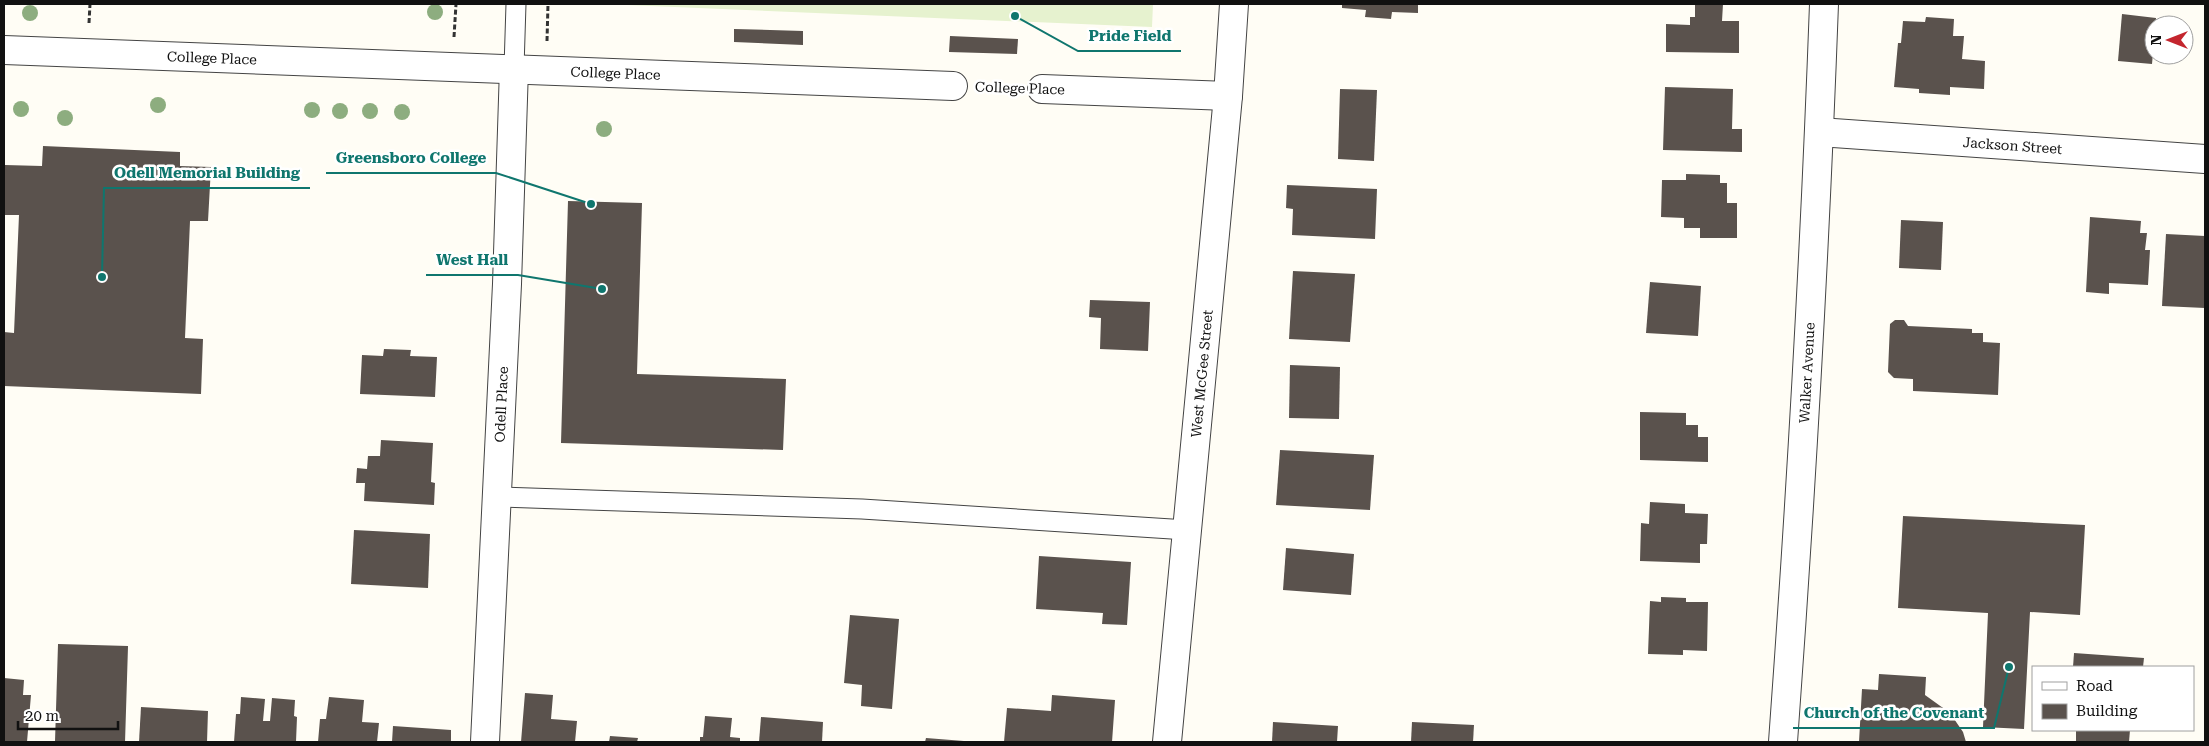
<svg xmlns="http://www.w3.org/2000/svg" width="2209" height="746" viewBox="0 0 2209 746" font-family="'Roboto Serif',serif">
<rect width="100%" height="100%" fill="#fffdf5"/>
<path fill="#e6f2cf" d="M 603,4 L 1153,4 L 1152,27 Z"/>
<g fill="#5a524d">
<path d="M 1342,4 L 1418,4 L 1418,13 L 1392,12 L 1391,19 L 1365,17 L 1366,10 L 1342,8 Z"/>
<path d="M 1695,4 L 1723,4 L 1722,21 L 1739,21 L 1739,53 L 1666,52 L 1666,24 L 1690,25 L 1690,17 L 1695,17 Z"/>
<path d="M 2122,14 L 2156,18 L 2152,64 L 2118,61 Z"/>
<path d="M 1926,17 L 1954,19 L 1953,36 L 1964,36 L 1962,59 L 1985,61 L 1984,89 L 1950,87 L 1950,95 L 1919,93 L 1919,89 L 1894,87 L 1898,43 L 1901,43 L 1903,21 L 1925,22 Z"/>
<path d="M 734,29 L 803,31 L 803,45 L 734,42 Z"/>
<path d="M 950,36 L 1018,39 L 1017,54 L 949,52 Z"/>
<path d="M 1665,87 L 1733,89 L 1732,129 L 1742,129 L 1742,152 L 1663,150 Z"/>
<path d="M 1340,89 L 1377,90 L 1374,161 L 1338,159 Z"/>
<path d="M 43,146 L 180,152 L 180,166 L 211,167 L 208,221 L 190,221 L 185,338 L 203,339 L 201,394 L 4,386 L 4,332 L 14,333 L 19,215 L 4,215 L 5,165 L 42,166 Z"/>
<path d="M 1686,174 L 1720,175 L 1720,183 L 1727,183 L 1727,203 L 1737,203 L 1737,238 L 1700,238 L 1700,228 L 1684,228 L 1684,218 L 1661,217 L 1662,180 L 1686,180 Z"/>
<path d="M 1287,185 L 1377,189 L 1375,239 L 1292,235 L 1293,209 L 1286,208 Z"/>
<path d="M 568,201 L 642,203 L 637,374 L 786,379 L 783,450 L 561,443 Z"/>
<path d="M 2090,217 L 2141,221 L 2140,233 L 2147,233 L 2145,250 L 2150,250 L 2148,285 L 2109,283 L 2109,294 L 2086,292 Z"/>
<path d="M 1901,220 L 1943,222 L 1941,270 L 1899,268 Z"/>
<path d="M 2166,234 L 2205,236 L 2205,308 L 2162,306 Z"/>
<path d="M 1293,271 L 1355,274 L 1350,342 L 1289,339 Z"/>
<path d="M 1650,282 L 1701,286 L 1698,336 L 1646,333 Z"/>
<path d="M 1090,300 L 1150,302 L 1148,351 L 1100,349 L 1101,318 L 1089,317 Z"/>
<path d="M 1895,320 L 1904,320 L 1908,326 L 1972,329 L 1972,333 L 1983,333 L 1983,342 L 2000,343 L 1998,395 L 1913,391 L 1913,379 L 1894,378 L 1888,372 L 1890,324 Z"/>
<path d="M 384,349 L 411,350 L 410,356 L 437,357 L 435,397 L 360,394 L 362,355 L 383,356 Z"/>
<path d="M 1290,365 L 1340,367 L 1339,419 L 1289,418 Z"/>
<path d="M 1640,412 L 1686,413 L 1686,425 L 1698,425 L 1698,437 L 1708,437 L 1708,462 L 1640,460 Z"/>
<path d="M 381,440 L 433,443 L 431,482 L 435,483 L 434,505 L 364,501 L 365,483 L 356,483 L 357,468 L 367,469 L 368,456 L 380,456 Z"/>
<path d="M 1280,450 L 1374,455 L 1370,510 L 1276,505 Z"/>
<path d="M 1650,502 L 1685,504 L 1685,513 L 1708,514 L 1707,544 L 1700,544 L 1700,563 L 1640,561 L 1641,523 L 1649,524 Z"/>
<path d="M 1903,516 L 2085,525 L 2080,615 L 2030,612 L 2024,729 L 1983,727 L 1988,613 L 1898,608 Z"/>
<path d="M 354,530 L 430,534 L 428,588 L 351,584 Z"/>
<path d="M 1286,548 L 1354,554 L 1351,595 L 1283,590 Z"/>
<path d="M 1039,556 L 1131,562 L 1127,625 L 1102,624 L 1103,613 L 1036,609 Z"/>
<path d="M 1661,597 L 1686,598 L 1686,602 L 1708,602 L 1707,651 L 1683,650 L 1683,655 L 1648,654 L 1650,601 L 1661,602 Z"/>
<path d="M 850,615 L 899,619 L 892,709 L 861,706 L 862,685 L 844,683 Z"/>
<path d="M 58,644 L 128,646 L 125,742 L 55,742 Z"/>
<path d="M 2074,653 L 2144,658 L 2143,667 L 2073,667 Z"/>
<path d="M 1879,674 L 1926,677 L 1925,695 L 1950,713 L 1963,732 L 1966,742 L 1859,742 L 1862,689 L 1878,690 Z"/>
<path d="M 4,678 L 24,680 L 23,695 L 31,695 L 27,742 L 4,742 Z"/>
<path d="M 525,693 L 553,695 L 551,719 L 577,721 L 575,742 L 521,742 Z"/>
<path d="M 1052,695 L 1115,700 L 1112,742 L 1004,742 L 1007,708 L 1051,711 Z"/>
<path d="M 241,697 L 265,699 L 263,721 L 270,721 L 272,698 L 295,700 L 294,716 L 297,717 L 296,742 L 234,742 L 236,714 L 240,714 Z"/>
<path d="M 329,697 L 364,700 L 362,722 L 379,723 L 377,742 L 318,742 L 320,719 L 326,719 Z"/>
<path d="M 141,707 L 208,711 L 207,742 L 139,742 Z"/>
<path d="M 705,716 L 732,718 L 730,737 L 740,738 L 740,742 L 700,742 L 700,737 L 703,737 Z"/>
<path d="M 761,717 L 823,722 L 822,742 L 759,742 Z"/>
<path d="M 1273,722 L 1338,726 L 1337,742 L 1272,742 Z"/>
<path d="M 1412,722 L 1474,725 L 1473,742 L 1411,742 Z"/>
<path d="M 393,726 L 451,730 L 451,742 L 392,742 Z"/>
<path d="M 2076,730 L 2130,730 L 2129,742 L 2076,742 Z"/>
<path d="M 610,736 L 638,738 L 637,742 L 609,742 Z"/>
<path d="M 926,738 L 964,741 L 964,742 L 925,742 Z"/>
</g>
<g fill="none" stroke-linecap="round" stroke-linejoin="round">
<g stroke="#444" stroke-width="21">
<g id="service">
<path d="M 514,68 L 516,4"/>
<path d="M 497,497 L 862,509 L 1187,530"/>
</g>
</g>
<g stroke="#444" stroke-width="30">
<g id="minor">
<path id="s1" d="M 4,50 L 953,86"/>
<path d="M 1042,89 L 1228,96"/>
<path id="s2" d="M 1819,132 L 2205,159"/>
<path id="s3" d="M 485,742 L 507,284 L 514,68"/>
<path id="s4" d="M 1167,742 L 1228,96 L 1234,4"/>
<path id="s5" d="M 1783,742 C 1801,496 1815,250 1824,4"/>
</g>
</g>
<g stroke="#333" stroke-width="3" stroke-dasharray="5 2.5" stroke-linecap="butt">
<path d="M 89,23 L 90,4"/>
<path d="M 454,37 L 456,4"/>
<path d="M 547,41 L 548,4"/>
<path d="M 984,87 L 1013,88"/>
</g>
<use href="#service" stroke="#fff" stroke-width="19"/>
<use href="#minor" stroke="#fff" stroke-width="28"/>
</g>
<g fill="#8dad7f">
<circle cx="435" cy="12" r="8"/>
<circle cx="30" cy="13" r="8"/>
<circle cx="158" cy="105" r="8"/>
<circle cx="21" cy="109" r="8"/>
<circle cx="312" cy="110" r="8"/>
<circle cx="340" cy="111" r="8"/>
<circle cx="370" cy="111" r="8"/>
<circle cx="402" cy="112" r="8"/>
<circle cx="65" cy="118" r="8"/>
<circle cx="604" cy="129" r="8"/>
</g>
<g text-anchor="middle" stroke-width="5" stroke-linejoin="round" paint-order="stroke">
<g font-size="14" fill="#111" stroke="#fff">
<text dy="5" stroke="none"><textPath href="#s1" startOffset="208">College Place</textPath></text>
<text dy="5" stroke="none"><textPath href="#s1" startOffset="612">College Place</textPath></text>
<text transform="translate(1020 88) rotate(2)" y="5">College Place</text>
<text dy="5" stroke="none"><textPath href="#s2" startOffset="194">Jackson Street</textPath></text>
<text dy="5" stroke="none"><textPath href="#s4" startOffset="370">West McGee Street</textPath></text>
<text dy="5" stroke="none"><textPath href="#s5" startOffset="370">Walker Avenue</textPath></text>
<text dy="5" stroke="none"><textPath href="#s3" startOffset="338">Odell Place</textPath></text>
</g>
</g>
<path fill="none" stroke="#0f766e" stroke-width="2" d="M1015 16L1078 51H1181M591 204L496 173H326M102 277L104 188H310M602 289L518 275H426M2009 667L1994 728H1793"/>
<g fill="#0f766e" stroke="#fff" stroke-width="2">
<circle cx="1015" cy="16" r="5"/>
<circle cx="591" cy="204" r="5"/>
<circle cx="102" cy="277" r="5"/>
<circle cx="602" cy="289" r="5"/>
<circle cx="2009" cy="667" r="5"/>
</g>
<g font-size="15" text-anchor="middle" font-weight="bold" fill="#0f766e" stroke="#fff" stroke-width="5" stroke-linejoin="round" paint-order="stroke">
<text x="1130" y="41">Pride Field</text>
<text x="411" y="163">Greensboro College</text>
<text x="207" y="178">Odell Memorial Building</text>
<text x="472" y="265">West Hall</text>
<text x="1894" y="718">Church of the Covenant</text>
</g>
<rect width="2209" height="746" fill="none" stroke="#111111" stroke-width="10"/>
<rect x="2032" y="666" width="162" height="65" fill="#ffffff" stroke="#a0a0a0"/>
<rect x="2042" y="682" width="25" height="8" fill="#ffffff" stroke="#a0a0a0"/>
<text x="2076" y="691" font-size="15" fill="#111111">Road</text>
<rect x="2042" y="704" width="25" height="15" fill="#5a524d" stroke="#a0a0a0"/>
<text x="2076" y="716" font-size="15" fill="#111111">Building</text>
<g transform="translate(2169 40) rotate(270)"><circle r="24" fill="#ffffff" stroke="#a0a0a0"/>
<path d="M0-4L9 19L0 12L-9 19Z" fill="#c4262e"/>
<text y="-8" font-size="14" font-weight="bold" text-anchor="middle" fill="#111111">N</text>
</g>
<path d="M18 721v8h100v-8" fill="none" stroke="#111111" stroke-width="2.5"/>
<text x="25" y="721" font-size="15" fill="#111111" stroke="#ffffff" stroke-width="4" paint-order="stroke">20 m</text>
</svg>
